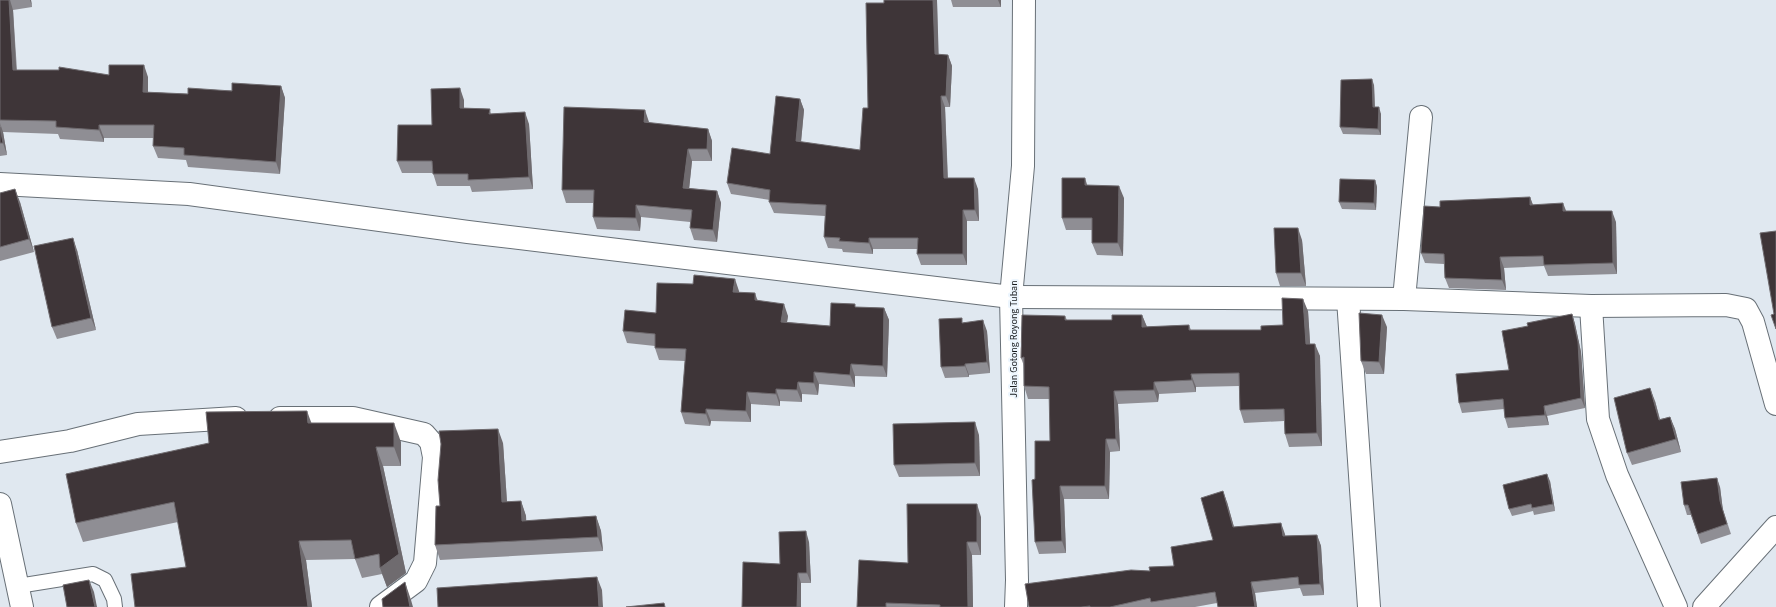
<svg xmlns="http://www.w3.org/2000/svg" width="1776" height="607" viewBox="0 0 1776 607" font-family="'Source Sans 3',sans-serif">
<rect width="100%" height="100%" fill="#e0e8f0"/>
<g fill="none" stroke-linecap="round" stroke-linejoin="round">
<g stroke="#687077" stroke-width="16">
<path id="lane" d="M 18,586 L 93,574 L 105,580 L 114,599 L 115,607"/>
</g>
<g stroke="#687077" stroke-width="24">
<g id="street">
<path d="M 0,184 L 189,194 L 468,232 L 1011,297 L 1404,299 L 1591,306 L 1726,305 L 1746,309 L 1753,322 L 1776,404"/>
<path d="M 1348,299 L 1369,607"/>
<path d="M 1404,299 L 1421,117"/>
<path d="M 1591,306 L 1598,419 L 1617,475 L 1676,607"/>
<path d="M 280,418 L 353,418 L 424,434 L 431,442 L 434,457 L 425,563 L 416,581 L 381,607"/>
<path d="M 0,452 L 70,441 L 138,424 L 236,418"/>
<path d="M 1016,607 L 1017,580 L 1011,297 L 1023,166 L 1024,0"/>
<path d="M 1704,607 L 1776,527"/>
</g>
</g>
<g stroke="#687077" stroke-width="24">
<path id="highway" d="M 0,504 L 22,607"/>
</g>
<use href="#lane" stroke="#fff" stroke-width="14"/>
<use href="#street" stroke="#fff" stroke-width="22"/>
<use href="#highway" stroke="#fff" stroke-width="22"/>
</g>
<g fill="#8f8e94">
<path d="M 0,0 L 31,0 L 32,7 L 13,10 L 17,70 L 148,77 L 148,92 L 188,94 L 281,86 L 285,98 L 280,174 L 188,167 L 186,160 L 158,158 L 153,146 L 154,138 L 104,138 L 104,142 L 60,139 L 58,134 L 3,132 L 7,155 L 0,156 Z"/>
<path d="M 884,0 L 937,0 L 938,55 L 948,55 L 952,66 L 950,107 L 945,107 L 948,178 L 978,189 L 979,221 L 967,221 L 967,265 L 921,265 L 917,254 L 918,249 L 873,249 L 873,254 L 843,252 L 842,249 L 828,248 L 824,237 L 825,216 L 774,213 L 769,202 L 770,200 L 731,194 L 727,183 L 770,154 L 800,99 L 804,110 L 801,142 L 860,150 L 868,108 Z"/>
<path d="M 951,0 L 1001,0 L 1001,7 L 953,7 Z"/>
<path d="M 1374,85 L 1375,107 L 1381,114 L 1381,135 L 1343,134 L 1340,127 Z"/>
<path d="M 464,100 L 464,108 L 490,109 L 491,114 L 529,124 L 533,189 L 472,192 L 470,186 L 437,186 L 433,173 L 402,173 L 397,161 L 432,125 Z"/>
<path d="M 649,123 L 708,129 L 712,141 L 712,161 L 692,161 L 689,188 L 717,191 L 721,203 L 717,242 L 694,240 L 690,228 L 690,222 L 641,217 L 640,231 L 597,229 L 593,217 L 594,203 L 566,203 L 562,190 Z"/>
<path d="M 1375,180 L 1377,187 L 1376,210 L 1342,209 L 1339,202 Z"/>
<path d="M 1087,185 L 1124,198 L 1123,256 L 1097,255 L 1092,243 L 1092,230 L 1066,230 L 1062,218 Z"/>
<path d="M 0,193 L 20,202 L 34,252 L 0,261 Z"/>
<path d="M 1530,197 L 1533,205 L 1566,211 L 1616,222 L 1617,274 L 1548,276 L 1544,266 L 1504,268 L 1506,290 L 1449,288 L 1445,278 L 1444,264 L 1425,263 L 1421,253 L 1440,207 Z"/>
<path d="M 1302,240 L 1306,286 L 1280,286 L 1276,273 Z"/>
<path d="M 77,250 L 96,330 L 57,339 L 52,327 Z"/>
<path d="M 739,291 L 739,292 L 758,300 L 788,316 L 787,322 L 830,326 L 857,307 L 884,308 L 889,320 L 887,377 L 855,376 L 855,387 L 819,384 L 818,395 L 802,394 L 802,402 L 780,401 L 780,406 L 751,404 L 751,422 L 711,421 L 710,426 L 685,424 L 681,412 L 685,361 L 659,360 L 655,348 L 655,346 L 627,343 L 623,331 L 656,313 Z"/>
<path d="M 1308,311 L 1310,344 L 1320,356 L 1322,446 L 1289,447 L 1285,434 L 1284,421 L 1244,423 L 1240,410 L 1239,386 L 1196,387 L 1196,392 L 1159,394 L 1158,402 L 1118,404 L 1120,451 L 1110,452 L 1109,499 L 1064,499 L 1066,553 L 1039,554 L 1035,542 L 1035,479 L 1050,441 L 1050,399 L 1028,399 L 1024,386 L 1024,366 L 1021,358 L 1065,316 L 1067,320 L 1112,320 L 1142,315 L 1147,327 L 1189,325 L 1191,330 L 1261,330 L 1283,325 Z"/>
<path d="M 1572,314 L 1575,324 L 1581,352 L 1585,408 L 1547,416 L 1549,425 L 1508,428 L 1505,418 L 1504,409 L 1462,413 L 1459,403 L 1509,370 L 1528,326 Z"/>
<path d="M 964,322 L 987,331 L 990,373 L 969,375 L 969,377 L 945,378 L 941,367 Z"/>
<path d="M 1387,327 L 1384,374 L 1366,374 L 1361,361 Z"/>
<path d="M 1655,401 L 1660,419 L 1670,417 L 1675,429 L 1681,452 L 1632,465 L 1627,453 Z"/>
<path d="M 311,423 L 401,442 L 401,466 L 383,466 L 406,573 L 387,587 L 382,574 L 362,578 L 355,559 L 306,560 L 312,607 L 135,607 L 186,567 L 178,522 L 83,542 L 76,523 Z"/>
<path d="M 979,435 L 980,476 L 899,477 L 894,465 Z"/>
<path d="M 503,443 L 507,502 L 521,501 L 526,516 L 526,521 L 596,516 L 601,531 L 603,551 L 440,560 L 435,545 L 440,506 Z"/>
<path d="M 1550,481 L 1555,511 L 1534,515 L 1533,511 L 1512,516 L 1509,509 Z"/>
<path d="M 1720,487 L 1723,511 L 1731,534 L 1701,544 L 1691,515 L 1687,515 L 1684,505 Z"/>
<path d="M 1227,502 L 1234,527 L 1285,534 L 1285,536 L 1317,535 L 1321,546 L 1324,595 L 1303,596 L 1300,588 L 1255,593 L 1257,607 L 1218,607 L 1217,603 L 1195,607 L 1029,607 L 1150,571 L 1174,566 L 1213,540 Z"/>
<path d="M 981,517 L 981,555 L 972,555 L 973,607 L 857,607 L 908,563 Z"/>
<path d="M 809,542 L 811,583 L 801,583 L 801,607 L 742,607 L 780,564 Z"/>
</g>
<g fill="#6f6b6f">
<path d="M 9,0 L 10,0 L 13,10 L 17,83 L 13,70 Z"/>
<path d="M 30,0 L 31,0 L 32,7 Z"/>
<path d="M 933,0 L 937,0 L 939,65 L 935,54 Z"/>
<path d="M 998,0 L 1001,0 L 1001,7 Z"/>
<path d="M 948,55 L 952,66 L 950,107 L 946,96 Z"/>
<path d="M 144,65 L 148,77 L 148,104 L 143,92 Z"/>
<path d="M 1372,79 L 1374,85 L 1375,114 L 1373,107 Z"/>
<path d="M 281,86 L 285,98 L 280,174 L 276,162 Z"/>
<path d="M 460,88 L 464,100 L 464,120 L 460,108 Z"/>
<path d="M 941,96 L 945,107 L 948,189 L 944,178 Z"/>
<path d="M 800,99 L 804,110 L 800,152 L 796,141 Z"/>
<path d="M 1379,107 L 1381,114 L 1381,135 L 1378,129 Z"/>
<path d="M 645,110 L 649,122 L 644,122 Z"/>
<path d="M 525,112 L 529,124 L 533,189 L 529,177 Z"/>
<path d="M 0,123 L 3,132 L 7,155 L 3,143 Z"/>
<path d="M 99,125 L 104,138 L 104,142 L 99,130 Z"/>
<path d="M 708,129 L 712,141 L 712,161 L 707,149 Z"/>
<path d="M 688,149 L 692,161 L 688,200 L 683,188 Z"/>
<path d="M 974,178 L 978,189 L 979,221 L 975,210 Z"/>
<path d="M 1085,178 L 1089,191 L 1085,185 Z"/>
<path d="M 1375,180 L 1377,187 L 1376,210 L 1374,203 Z"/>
<path d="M 1119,186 L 1124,198 L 1123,256 L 1118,243 Z"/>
<path d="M 15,189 L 20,202 L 34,252 L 29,239 Z"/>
<path d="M 717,191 L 721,203 L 717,242 L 713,230 Z"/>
<path d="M 1530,197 L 1534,208 L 1530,205 Z"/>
<path d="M 1563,203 L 1567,213 L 1563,211 Z"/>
<path d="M 636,205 L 641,217 L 640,231 L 636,218 Z"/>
<path d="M 963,210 L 967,221 L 967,265 L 963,254 Z"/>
<path d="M 1612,211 L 1616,222 L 1617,274 L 1613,263 Z"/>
<path d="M 1298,228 L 1302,240 L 1306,286 L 1301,273 Z"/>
<path d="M 73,238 L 77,250 L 96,330 L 91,318 Z"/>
<path d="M 869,238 L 873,249 L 873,254 L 869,243 Z"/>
<path d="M 1500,257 L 1504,268 L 1506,290 L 1502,280 Z"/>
<path d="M 735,279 L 739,291 L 738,304 L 733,292 Z"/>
<path d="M 755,293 L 759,305 L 755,300 Z"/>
<path d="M 1303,299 L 1308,311 L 1311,357 L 1306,344 Z"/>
<path d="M 784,304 L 788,316 L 785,334 L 781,322 Z"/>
<path d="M 884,308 L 889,320 L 887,377 L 883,366 Z"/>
<path d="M 1572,314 L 1575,324 L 1581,352 L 1585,408 L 1581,398 Z"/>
<path d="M 1142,315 L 1147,327 L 1142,327 Z"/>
<path d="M 1382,315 L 1387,327 L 1384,374 L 1379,362 Z"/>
<path d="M 983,320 L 987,331 L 990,373 L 987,362 Z"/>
<path d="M 1315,344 L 1320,356 L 1322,446 L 1317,433 Z"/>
<path d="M 851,364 L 855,376 L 855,387 L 850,375 Z"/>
<path d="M 965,364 L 969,375 L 969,377 L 965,366 Z"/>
<path d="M 814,372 L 819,384 L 818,395 L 814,383 Z"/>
<path d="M 1191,374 L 1196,387 L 1196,392 L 1192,380 Z"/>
<path d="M 798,382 L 802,394 L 802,402 L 797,390 Z"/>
<path d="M 1154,382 L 1159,394 L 1158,402 L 1154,390 Z"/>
<path d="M 1650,388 L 1655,401 L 1663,432 L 1659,420 Z"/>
<path d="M 776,389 L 780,401 L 780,406 L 776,394 Z"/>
<path d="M 1114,391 L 1118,404 L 1120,451 L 1116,439 Z"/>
<path d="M 747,392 L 751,404 L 751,422 L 746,411 Z"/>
<path d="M 1544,406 L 1547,416 L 1549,425 L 1545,415 Z"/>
<path d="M 706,409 L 711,421 L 710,426 L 706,414 Z"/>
<path d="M 307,411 L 314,430 L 308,423 Z"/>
<path d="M 1670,417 L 1675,429 L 1681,452 L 1676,439 Z"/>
<path d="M 975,422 L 979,435 L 980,476 L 975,463 Z"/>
<path d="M 394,423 L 401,442 L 401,466 L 394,447 Z"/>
<path d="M 498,429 L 503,443 L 508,517 L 502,502 Z"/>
<path d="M 1106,439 L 1110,452 L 1109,499 L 1105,486 Z"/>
<path d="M 376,447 L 383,466 L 406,573 L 387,587 L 380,568 Z"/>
<path d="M 1547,474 L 1550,481 L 1555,511 L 1553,504 Z"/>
<path d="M 1717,478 L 1720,487 L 1723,511 L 1731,534 L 1720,501 Z"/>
<path d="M 1060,486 L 1064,499 L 1066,553 L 1062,541 Z"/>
<path d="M 1223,491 L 1227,502 L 1237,538 L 1233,527 Z"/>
<path d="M 521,501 L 526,516 L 527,535 L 522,521 Z"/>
<path d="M 977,504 L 981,517 L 981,555 L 977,542 Z"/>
<path d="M 596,516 L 601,531 L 603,551 L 598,537 Z"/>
<path d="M 1281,523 L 1285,534 L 1287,548 L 1283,536 Z"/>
<path d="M 806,531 L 809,542 L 811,583 L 807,573 Z"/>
<path d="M 1317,535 L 1321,546 L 1324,595 L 1320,584 Z"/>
<path d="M 299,541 L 306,560 L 312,607 L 308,607 Z"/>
<path d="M 967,542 L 972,555 L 973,607 L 968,607 Z"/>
<path d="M 798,573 L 801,583 L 801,607 L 797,607 Z"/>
<path d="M 597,577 L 602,590 L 603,607 L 599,607 Z"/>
<path d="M 89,580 L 94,592 L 97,607 L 95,607 Z"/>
<path d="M 405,582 L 411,600 L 413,607 L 410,607 Z"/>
<path d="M 1251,582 L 1255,593 L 1257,607 L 1255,607 Z"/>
</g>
<g fill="#3e3538" stroke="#6f6b6f">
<path d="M 0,0 L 9,0 L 13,70 L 59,70 L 59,67 L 109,75 L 109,65 L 144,65 L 143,92 L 188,94 L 188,88 L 232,91 L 232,83 L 281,86 L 276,162 L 184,155 L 184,148 L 153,146 L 154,125 L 99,125 L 99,130 L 56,127 L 56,121 L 0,120 Z"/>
<path d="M 884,0 L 933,0 L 935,54 L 948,55 L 946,96 L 941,96 L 944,178 L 974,178 L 975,210 L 963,210 L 963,254 L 917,254 L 918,238 L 869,238 L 869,243 L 839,241 L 840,238 L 824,237 L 826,205 L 769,202 L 770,190 L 727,183 L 732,148 L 770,154 L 776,96 L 800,99 L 796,141 L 860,150 L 863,108 L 868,108 L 866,3 L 884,3 Z"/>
<path d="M 1372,79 L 1373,107 L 1379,107 L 1378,129 L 1340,127 L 1341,80 Z"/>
<path d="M 460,88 L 460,108 L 490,109 L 489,114 L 525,112 L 529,177 L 468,180 L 468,174 L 433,174 L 432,161 L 397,161 L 398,125 L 432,125 L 431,89 Z"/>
<path d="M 564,107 L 645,110 L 644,122 L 708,129 L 707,149 L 688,149 L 683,188 L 717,191 L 713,230 L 690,228 L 692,210 L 636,205 L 636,218 L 593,217 L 594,190 L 562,190 Z"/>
<path d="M 0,127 L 3,143 L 0,143 Z"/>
<path d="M 1062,178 L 1085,178 L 1085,185 L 1119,186 L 1118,243 L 1092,243 L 1092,218 L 1062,218 Z"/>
<path d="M 1340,179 L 1375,180 L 1374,203 L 1339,202 Z"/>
<path d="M 15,189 L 29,239 L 0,247 L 0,193 Z"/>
<path d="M 1530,197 L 1530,205 L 1563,203 L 1563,211 L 1612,211 L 1613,263 L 1544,265 L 1543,256 L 1500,257 L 1502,280 L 1445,278 L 1444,254 L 1421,253 L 1424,206 L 1440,207 L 1440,201 Z"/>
<path d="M 1274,228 L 1298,228 L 1301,273 L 1276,273 Z"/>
<path d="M 1776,231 L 1776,329 L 1771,315 L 1774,314 L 1760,233 Z"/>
<path d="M 73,238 L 91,318 L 52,327 L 34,246 Z"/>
<path d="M 694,275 L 735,279 L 733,292 L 755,293 L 755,300 L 784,304 L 781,322 L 830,326 L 831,303 L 855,304 L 855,307 L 884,308 L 883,366 L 851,364 L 850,375 L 814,372 L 814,383 L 798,382 L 797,390 L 776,389 L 776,394 L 747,392 L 746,411 L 706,409 L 706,414 L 681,412 L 686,349 L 655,348 L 655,334 L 623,331 L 625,310 L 656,313 L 657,283 L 693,284 Z"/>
<path d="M 1282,298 L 1303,299 L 1306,344 L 1315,344 L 1317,433 L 1285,434 L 1284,409 L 1240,410 L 1239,373 L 1191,374 L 1192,380 L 1154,382 L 1154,390 L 1114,391 L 1116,439 L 1106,439 L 1105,486 L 1060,486 L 1062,541 L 1035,542 L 1032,480 L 1035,479 L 1035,441 L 1050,441 L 1049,387 L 1024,386 L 1024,357 L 1021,358 L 1022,315 L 1065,316 L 1065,320 L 1112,320 L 1112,315 L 1142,315 L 1142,327 L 1189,325 L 1189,330 L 1261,330 L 1261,326 L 1283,325 Z"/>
<path d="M 1359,313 L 1382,315 L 1379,362 L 1361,361 Z"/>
<path d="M 1572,314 L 1578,342 L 1581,398 L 1544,406 L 1545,415 L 1505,418 L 1503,399 L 1459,403 L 1456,374 L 1509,370 L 1502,331 L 1528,326 L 1527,323 Z"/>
<path d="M 962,318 L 962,323 L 983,320 L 987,362 L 965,364 L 965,366 L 941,367 L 939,319 Z"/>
<path d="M 1650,388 L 1659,420 L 1670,417 L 1676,439 L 1627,453 L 1614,398 Z"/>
<path d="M 307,411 L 308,423 L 394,423 L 394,447 L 376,447 L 399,554 L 380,568 L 379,554 L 355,559 L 351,540 L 299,541 L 308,607 L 135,607 L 131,574 L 186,567 L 174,502 L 76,523 L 66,474 L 209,443 L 206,412 Z"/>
<path d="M 975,422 L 975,463 L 894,465 L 893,424 Z"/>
<path d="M 498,429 L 502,502 L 521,501 L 522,521 L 596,516 L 598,537 L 435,545 L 436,506 L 440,506 L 438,480 L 441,444 L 439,431 Z"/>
<path d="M 1547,474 L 1553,504 L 1532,508 L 1531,504 L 1509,509 L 1503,485 Z"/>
<path d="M 1717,478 L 1720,501 L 1727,524 L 1698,534 L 1688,505 L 1684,505 L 1681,482 Z"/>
<path d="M 1223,491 L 1233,527 L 1281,523 L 1283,536 L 1317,535 L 1320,584 L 1299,585 L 1298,577 L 1251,582 L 1255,607 L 1218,607 L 1215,592 L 1151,602 L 1150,598 L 1110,607 L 1090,607 L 1090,606 L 1081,607 L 1029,607 L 1025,584 L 1131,570 L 1150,571 L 1149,567 L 1174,566 L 1171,547 L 1213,540 L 1201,498 Z"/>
<path d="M 907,504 L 977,504 L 977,542 L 967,542 L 968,607 L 940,607 L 940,605 L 886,603 L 886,607 L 857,607 L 859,560 L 908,563 Z"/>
<path d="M 806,531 L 807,573 L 798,573 L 797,607 L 742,607 L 743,562 L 780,564 L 779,532 Z"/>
<path d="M 597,577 L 599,607 L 438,607 L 437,588 Z"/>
<path d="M 89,580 L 95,607 L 67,607 L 63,585 Z"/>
<path d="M 405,582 L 410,607 L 383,607 L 382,599 Z"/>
<path d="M 664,603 L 665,607 L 626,607 Z"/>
</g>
<g text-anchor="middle" stroke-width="4" stroke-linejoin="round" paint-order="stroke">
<g font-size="10" fill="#171a1d" stroke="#edf6fe">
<text transform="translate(1013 339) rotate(-90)" y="4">Jalan Gotong Royong Tuban</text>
</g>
</g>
</svg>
